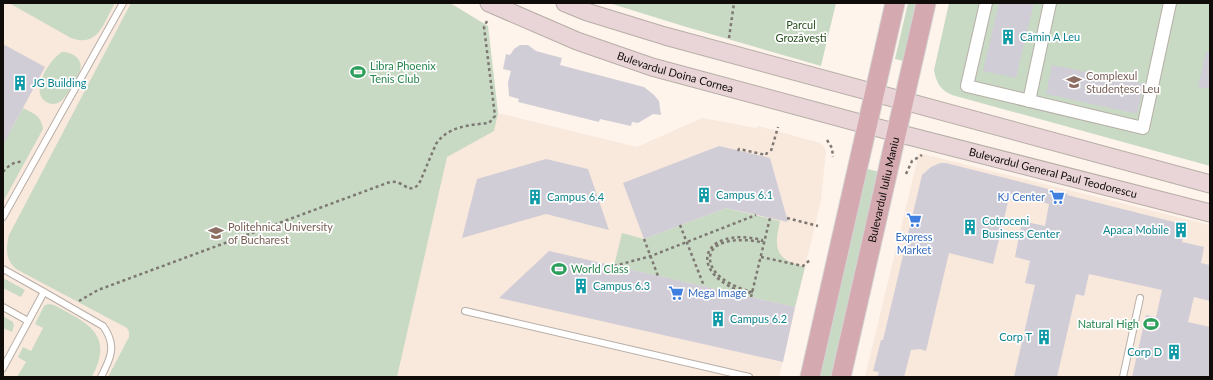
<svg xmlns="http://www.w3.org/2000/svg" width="1213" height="380" viewBox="0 0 1213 380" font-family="Lato,sans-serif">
<rect width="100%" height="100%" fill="#fef4ec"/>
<g fill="#f9e8dc">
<path d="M 3,3 L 450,3 L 488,26 L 498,113 L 637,147 L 702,118 L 756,128 L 758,126 L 820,143 L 823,145 L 826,151 L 821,200 L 779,377 L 3,377 Z"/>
<path d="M 919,153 L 1210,225 L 1210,377 L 865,377 Z"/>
</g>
<g fill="#c8dac4">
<path d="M 9,3 L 115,3 C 103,23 99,48 71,38 Z"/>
<path d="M 131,3 L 450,3 L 488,26 L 498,113 L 494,131 L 447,157 L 397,377 L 108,377 L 129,337 L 129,332 L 127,328 L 16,269 C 5,259 6,248 9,235 Z"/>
<path d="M 609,3 L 836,3 L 821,66 L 683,26 Z"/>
<path d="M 908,3 L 916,3 L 903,61 L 895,59 Z"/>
<path d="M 949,3 L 1210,3 L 1210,166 L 952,95 C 940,90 936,82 934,70 Z"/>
<path d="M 62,52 C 72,52 84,59 80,71 C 78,76 75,81 72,85 C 70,89 67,95 64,98 C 62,101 57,104 53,104 C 50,104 47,103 45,101 C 30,90 50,59 62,52 Z"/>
<path d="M 23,108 C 34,114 41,115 43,129 L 3,202 L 3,129 L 10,132 Z"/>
<path d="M 864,168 L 880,172 L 834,377 L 817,377 Z"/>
<path d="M 726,208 L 780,221 C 774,248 774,259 805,267 L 795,307 L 614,266 L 622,233 L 644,239 Z"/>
<path d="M 3,278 L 25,290 L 21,297 L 3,288 Z"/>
<path d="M 48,304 L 54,305 C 87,323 115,334 92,377 L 17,377 L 26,362 L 18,357 L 23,347 L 31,351 L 43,328 L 35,324 L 44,306 Z"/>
<path d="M 3,316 L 13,322 L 14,325 L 12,332 L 3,328 Z"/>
</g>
<g fill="#d1cdd7">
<path d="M 999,3 L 1034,3 L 1016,78 L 983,71 Z"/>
<path d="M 3,44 L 45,67 L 3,145 Z"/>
<path d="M 520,45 L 528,45 L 536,51 L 562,58 L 560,65 L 644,87 L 654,95 L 659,101 L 661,115 L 653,114 L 638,123 L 632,122 L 631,126 L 600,119 L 599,122 L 518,102 L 519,99 L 509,96 L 508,82 L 511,71 L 503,69 L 506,54 L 510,55 L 514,49 Z"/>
<path d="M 1206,52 L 1210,53 L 1210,89 L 1198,87 Z"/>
<path d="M 1052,65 L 1144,84 L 1137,114 L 1046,94 Z"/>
<path d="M 719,146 L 770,158 L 788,222 L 726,208 L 644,239 L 623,183 Z"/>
<path d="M 546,159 L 588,169 L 609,230 L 546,214 L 462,238 L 477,179 Z"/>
<path d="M 940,163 L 946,163 L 1068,194 L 1067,195 L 1186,225 L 1182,242 L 1204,247 L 1201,263 L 1210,265 L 1210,301 L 1194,297 L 1188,322 L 1210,327 L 1210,377 L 1132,377 L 1146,315 L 1156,317 L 1162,290 L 1089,274 L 1084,296 L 1076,294 L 1057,377 L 1014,377 L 1035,285 L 1025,283 L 1030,261 L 1015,257 L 1022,221 L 1045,226 L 1049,204 L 1010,194 L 993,264 L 949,253 L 926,351 L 920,349 L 911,350 L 904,377 L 877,377 L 879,372 L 873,371 L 881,340 L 883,340 L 922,175 L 931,167 Z"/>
<path d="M 549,251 L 795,307 L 783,362 L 499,298 Z"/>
</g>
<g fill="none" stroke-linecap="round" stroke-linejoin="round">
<g stroke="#b7aea7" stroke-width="8">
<g id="service">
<path d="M 3,217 L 123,3"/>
<path d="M 3,269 L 44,292"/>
<path d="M 3,307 L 28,321"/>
<path d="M 465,311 L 749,377"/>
<path d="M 3,368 L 44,292 L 103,326 C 117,345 111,358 101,377"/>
<path d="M 1123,377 L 1140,298"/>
</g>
</g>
<g stroke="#b7aea7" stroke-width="14">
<g id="minor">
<path d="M 986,3 L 967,86 L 1143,128 L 1170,3"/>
<path d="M 1029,101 L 1050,3"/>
</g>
</g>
<g stroke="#b7aea7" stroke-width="19">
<g id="secondary">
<path id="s1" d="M 489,3 L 577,41 L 652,67 L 897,133 L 1210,213"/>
<path d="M 565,3 L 587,12 L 665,36 L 1210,184"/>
</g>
</g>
<g stroke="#d4d3d3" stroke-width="21">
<g id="primary">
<path d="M 810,377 L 895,3"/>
<path id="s2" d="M 841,377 L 926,3"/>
</g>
</g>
<g stroke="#7e7873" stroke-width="2.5" stroke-dasharray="3 3" stroke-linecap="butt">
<path d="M 729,38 L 734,3"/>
<path d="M 827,140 L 832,148 L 833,157"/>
<path d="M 738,151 L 739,149 L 766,155 L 768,150"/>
<path d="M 771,151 L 778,127"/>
<path d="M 3,172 C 8,166 14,161 23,162"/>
<path d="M 906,174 L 912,161 L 922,155"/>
<path d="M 787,218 L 818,226"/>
<path d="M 680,225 L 704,286"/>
<path d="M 644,239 L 658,276"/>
<path d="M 761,257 L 803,266 L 810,260"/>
<path d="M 614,266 L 651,256 L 756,215"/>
<path d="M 750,291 L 749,294 C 684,275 700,225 762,240 L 762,242"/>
<path d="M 753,292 C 738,289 709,277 710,257 C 712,236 751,239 764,243"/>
<path d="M 751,297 L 770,218"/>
<path d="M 79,301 L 98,290 L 387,183 C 391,182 395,181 399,183 C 408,187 411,192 419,184 L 436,144 C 448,126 470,125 489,123 L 495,116 L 484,27 L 488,19"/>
</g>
<use href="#service" stroke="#fff" stroke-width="6"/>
<use href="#minor" stroke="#fff" stroke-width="12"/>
<use href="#secondary" stroke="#e9d4d7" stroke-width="17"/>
<use href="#primary" stroke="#d4a9af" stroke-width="19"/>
</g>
<defs>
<g id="building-bare" transform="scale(1.2)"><path d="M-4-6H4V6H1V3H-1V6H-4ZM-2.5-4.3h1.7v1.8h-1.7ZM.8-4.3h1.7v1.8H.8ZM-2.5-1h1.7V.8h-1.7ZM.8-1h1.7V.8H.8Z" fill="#0f9aa8" stroke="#fff" stroke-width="2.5" paint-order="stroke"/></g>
<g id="stadium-bare" transform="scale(1.2)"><path d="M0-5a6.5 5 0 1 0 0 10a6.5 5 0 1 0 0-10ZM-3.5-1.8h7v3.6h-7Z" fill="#2e9e5b" stroke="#fff" stroke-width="2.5" paint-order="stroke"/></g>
<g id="university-bare" transform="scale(1.2)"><path d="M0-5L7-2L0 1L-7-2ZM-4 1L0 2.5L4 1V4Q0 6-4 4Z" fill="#8d6e63" stroke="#fff" stroke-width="2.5" paint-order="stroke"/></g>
<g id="supermarket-bare" transform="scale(1.2)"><path d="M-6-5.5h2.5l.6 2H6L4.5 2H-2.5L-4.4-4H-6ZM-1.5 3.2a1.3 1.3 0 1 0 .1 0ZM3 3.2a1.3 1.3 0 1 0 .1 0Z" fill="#3f7fe0" stroke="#fff" stroke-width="2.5" paint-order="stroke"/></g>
</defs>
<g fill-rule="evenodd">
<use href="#building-bare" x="1008" y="37"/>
<use href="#stadium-bare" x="358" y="72"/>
<use href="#university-bare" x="1074" y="82"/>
<use href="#building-bare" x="20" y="83"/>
<use href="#building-bare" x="704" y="195"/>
<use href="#building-bare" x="535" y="197"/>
<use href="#supermarket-bare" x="1057" y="197"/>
<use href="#supermarket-bare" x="914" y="220"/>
<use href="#building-bare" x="970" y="227"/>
<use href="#building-bare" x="1181" y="230"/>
<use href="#university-bare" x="216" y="233"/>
<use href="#stadium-bare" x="559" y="269"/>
<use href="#building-bare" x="581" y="286"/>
<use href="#supermarket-bare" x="676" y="293"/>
<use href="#building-bare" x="718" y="319"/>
<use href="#stadium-bare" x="1151" y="324"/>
<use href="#building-bare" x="1044" y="337"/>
<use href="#building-bare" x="1174" y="352"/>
</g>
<g text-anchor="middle" stroke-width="3.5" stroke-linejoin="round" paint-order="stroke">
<g font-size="11" fill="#274f1e" stroke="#fff">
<text x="801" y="29">Parcul<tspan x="801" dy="13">Grozăvești</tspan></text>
</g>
<g font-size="11" fill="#0d838f" stroke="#fff" text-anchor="start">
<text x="1020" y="41">Cămin A Leu</text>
<text x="32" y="87">JG Building</text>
<text x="716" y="199">Campus 6.1</text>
<text x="547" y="201">Campus 6.4</text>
<text x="982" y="225">Cotroceni<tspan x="982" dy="13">Business Center</tspan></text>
<text x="1169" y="234" text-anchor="end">Apaca Mobile</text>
<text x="593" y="290">Campus 6.3</text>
<text x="730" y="323">Campus 6.2</text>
<text x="1032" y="341" text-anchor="end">Corp T</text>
<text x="1162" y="356" text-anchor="end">Corp D</text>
</g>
<g font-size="11" fill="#27864d" stroke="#fff" text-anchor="start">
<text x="370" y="70">Libra Phoenix<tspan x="370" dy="13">Tenis Club</tspan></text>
<text x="571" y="273">World Class</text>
<text x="1139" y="328" text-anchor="end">Natural High</text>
</g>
<g font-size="11" fill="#0f0c0a" stroke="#fff">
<text dy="4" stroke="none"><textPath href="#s1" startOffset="199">Bulevardul Doina Cornea</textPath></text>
<text dy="4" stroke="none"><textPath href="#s1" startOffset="590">Bulevardul General Paul Teodorescu</textPath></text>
<text dy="4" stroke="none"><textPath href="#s2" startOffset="192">Bulevardul Iuliu Maniu</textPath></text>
</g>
<g font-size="11" fill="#785e54" stroke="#fff" text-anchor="start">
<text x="1086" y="80">Complexul<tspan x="1086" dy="13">Studențesc Leu</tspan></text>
<text x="228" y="231">Politehnica University<tspan x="228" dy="13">of Bucharest</tspan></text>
</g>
<g font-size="11" fill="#366cbe" stroke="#fff" text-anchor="end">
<text x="1045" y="201">KJ Center</text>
<text x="914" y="241" text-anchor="middle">Express<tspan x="914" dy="13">Market</tspan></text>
<text x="688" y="297" text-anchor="start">Mega Image</text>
</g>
</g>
<rect width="1213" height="380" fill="none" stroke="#0f0c0a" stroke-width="8"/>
</svg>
